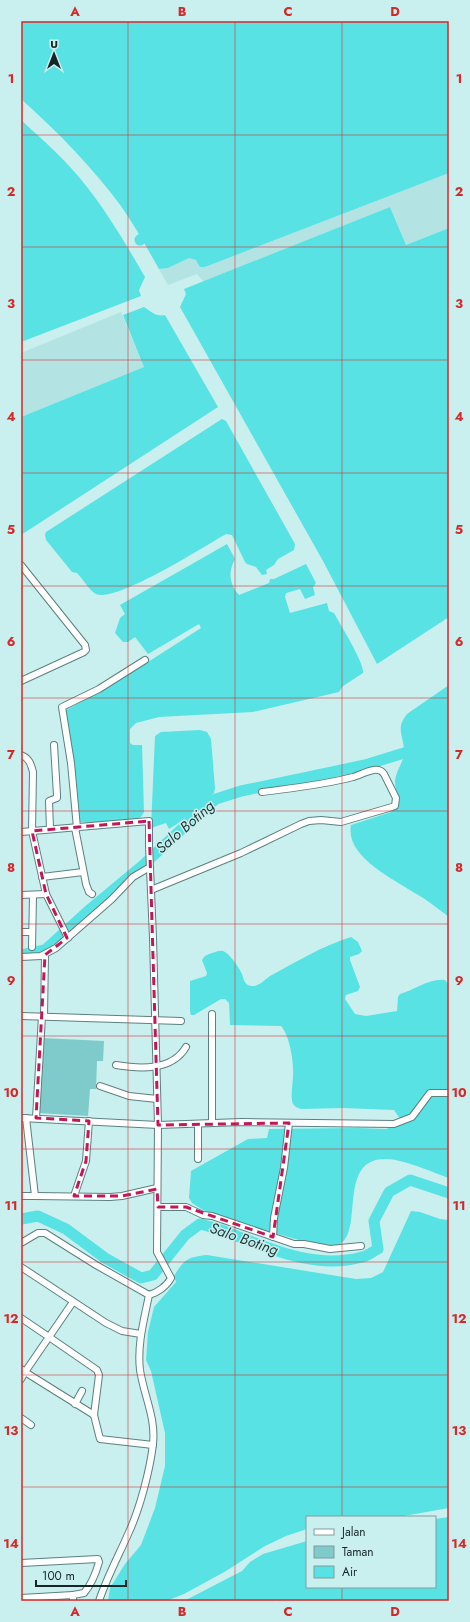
<svg xmlns="http://www.w3.org/2000/svg" width="470" height="1622" viewBox="0 0 470 1622" font-family="Jost,sans-serif">
<rect width="100%" height="100%" fill="#c9efef"/>
<g fill="#b4e3e3">
<path d="M 449,173 L 449,228 L 406,245 L 390,207 L 204,282 L 197,274 L 168,285 L 159,269 L 168,268 L 189,258 L 196,260 L 205,267 Z"/>
<path d="M 121,312 L 144,367 L 21,417 L 21,353 Z"/>
</g>
<path fill="#7fcaca" d="M 41,1038 L 104,1041 L 103,1061 L 97,1061 L 96,1089 L 90,1089 L 88,1116 L 38,1113 Z"/>
<g fill="#58e2e3">
<path d="M 21,21 L 449,21 L 449,173 L 205,267 L 200,267 L 196,260 L 189,258 L 168,268 L 159,269 C 147,248 135,226 121,206 C 92,167 58,132 21,99 Z"/>
<path d="M 21,120 C 44,141 68,162 87,187 C 109,215 127,246 145,277 L 139,290 L 141,296 L 21,342 Z"/>
<path d="M 390,207 L 406,245 L 449,228 L 449,617 L 377,664 L 323,561 L 180,307 L 186,294 L 184,289 Z"/>
<path d="M 144,307 C 151,312 157,317 165,315 L 218,407 L 21,535 L 21,417 L 144,367 L 123,315 Z"/>
<path d="M 222,419 L 226,421 L 295,544 L 294,550 L 278,559 L 274,565 L 266,570 L 267,574 L 262,575 L 256,567 L 247,564 L 245,562 L 232,535 L 226,534 C 205,546 116,603 96,594 C 89,590 83,579 77,573 L 72,572 L 46,540 L 45,535 L 46,532 Z"/>
<path d="M 227,544 L 235,559 C 228,572 229,584 239,595 L 269,583 L 270,579 L 274,579 L 306,564 L 316,583 L 313,587 L 315,595 L 305,599 L 300,589 L 286,593 L 285,597 L 290,613 L 327,603 L 329,611 L 334,613 C 340,624 365,664 363,673 L 343,686 L 339,692 L 253,712 L 159,717 L 136,723 L 130,729 L 130,743 L 133,745 L 142,745 L 144,812 L 141,817 L 137,819 L 89,823 L 80,822 L 65,713 L 66,710 L 109,687 L 201,628 L 199,624 L 148,654 L 135,637 L 128,642 L 123,642 L 115,633 L 120,618 L 125,614 L 120,605 Z"/>
<path d="M 449,685 L 449,917 C 437,908 426,899 413,892 C 392,878 345,856 351,825 L 391,812 C 402,804 395,792 395,781 C 396,770 404,762 404,752 C 404,735 395,729 407,714 Z"/>
<path d="M 200,730 L 207,732 L 211,739 L 215,788 L 214,793 C 202,807 185,819 169,829 L 166,823 L 151,828 L 155,736 L 161,732 Z"/>
<path d="M 351,937 L 358,942 L 362,951 L 359,954 L 350,957 L 350,960 L 360,987 L 358,991 L 346,995 L 345,999 L 355,1014 L 366,1016 L 397,1011 L 398,997 L 400,994 C 415,990 429,978 445,980 L 449,985 L 449,1178 C 432,1172 401,1158 384,1159 C 335,1160 367,1239 335,1246 L 302,1241 L 228,1219 L 203,1210 L 192,1203 L 189,1198 L 191,1171 L 248,1139 L 267,1138 L 269,1129 L 356,1128 L 386,1129 L 403,1123 L 394,1110 L 343,1108 L 301,1109 C 298,1108 295,1107 293,1104 C 290,1097 293,1084 293,1076 C 294,1063 290,1036 281,1026 L 230,1025 L 229,1003 L 225,999 L 221,999 L 194,1015 L 191,1015 L 190,1012 L 190,981 L 206,976 L 207,973 L 202,960 L 205,956 C 210,954 218,950 223,951 C 229,953 238,966 241,972 C 244,977 243,985 251,986 C 259,987 264,980 270,976 C 296,962 322,946 351,937 Z"/>
<path d="M 411,1211 L 420,1212 L 440,1219 L 449,1220 L 449,1508 L 398,1517 L 307,1517 L 307,1529 L 286,1536 L 265,1546 L 226,1571 L 184,1594 L 166,1601 L 108,1601 L 110,1588 L 125,1564 L 141,1545 L 155,1508 L 165,1466 L 165,1433 L 151,1371 L 146,1360 L 148,1332 L 154,1307 L 176,1282 L 174,1276 C 184,1260 187,1257 207,1255 L 356,1279 L 371,1278 L 383,1272 Z"/>
<path d="M 449,1517 L 449,1601 L 184,1601 L 242,1571 L 250,1562 L 263,1554 L 307,1541 L 307,1587 L 435,1587 L 435,1519 Z"/>
</g>
<g fill="none" stroke-linecap="round" stroke-linejoin="round">
<g stroke="#58e2e3" stroke-width="11">
<path d="M 140,240 L 141,239"/>
<path d="M 21,955 L 45,950 L 88,911 L 141,867 L 200,812 L 216,799 L 241,791 L 365,765 L 404,753"/>
<path d="M 21,1219 L 38,1216 L 66,1229 L 105,1258 L 141,1278 L 153,1275 L 185,1235 L 200,1224 C 210,1227 220,1229 229,1233 C 271,1249 316,1270 362,1257 C 368,1256 373,1251 378,1249 L 374,1221 L 389,1192 L 410,1180 L 449,1193"/>
</g>
<g stroke="#5d8080" stroke-width="8">
<g id="minor">
<path d="M 21,565 L 85,645 L 86,650 L 84,652 L 21,681"/>
<path d="M 21,755 C 29,758 31,764 33,772 L 32,831 L 46,894 L 68,938"/>
<path d="M 75,828 L 86,884 L 89,892 L 92,894"/>
<path d="M 77,828 L 71,763 L 62,707 L 99,689 L 145,660"/>
<path d="M 50,829 L 49,801 L 57,798 L 57,795 L 54,745"/>
<path d="M 21,832 L 149,821 L 149,845 L 153,938 L 158,1125 L 157,1252 L 171,1278 C 167,1286 157,1293 149,1295 L 96,1265 L 45,1233 L 38,1233 L 21,1243"/>
<path d="M 42,877 L 83,872"/>
<path d="M 151,890 L 241,853 L 301,824 L 309,821 L 321,820 L 341,822 L 392,807 L 395,806 L 396,798 L 384,774 C 377,764 362,775 353,777 C 323,785 292,788 262,792"/>
<path d="M 21,895 L 46,894"/>
<path d="M 21,932 L 31,932"/>
<path d="M 32,947 L 33,895"/>
<path d="M 21,957 L 41,956 L 56,948 L 112,899 L 133,877 L 150,867"/>
<path d="M 212,1014 L 212,1123"/>
<path d="M 21,1016 L 181,1021"/>
<path d="M 44,1016 L 45,955"/>
<path d="M 116,1065 C 140,1069 172,1071 186,1047"/>
<path d="M 100,1086 L 129,1096 L 157,1099"/>
<path d="M 21,1118 L 158,1125 L 242,1122 L 394,1124 L 412,1117 L 430,1093 L 449,1093"/>
<path d="M 36,1118 L 42,1016"/>
<path d="M 198,1159 L 198,1124"/>
<path d="M 21,1196 L 35,1196 L 26,1118"/>
<path d="M 35,1196 L 110,1197 L 122,1196 L 157,1188"/>
<path d="M 74,1196 L 86,1161 L 89,1121"/>
<path d="M 158,1207 L 186,1207 L 203,1215 L 212,1216 L 294,1244 L 304,1244 L 330,1249 L 361,1246"/>
<path d="M 273,1237 L 274,1218 L 284,1168 L 289,1123"/>
<path d="M 21,1267 L 106,1323 L 122,1331 L 141,1334"/>
<path d="M 73,1302 L 49,1337 L 97,1370 L 99,1375 L 94,1415"/>
<path d="M 21,1318 L 49,1337 L 25,1372 L 21,1369"/>
<path d="M 21,1379 L 25,1372 L 94,1415 L 100,1439 L 153,1445"/>
<path d="M 75,1404 L 82,1391"/>
<path d="M 21,1418 L 31,1425"/>
<path d="M 21,1563 L 98,1559 L 99,1562 C 96,1573 91,1585 84,1593 L 73,1595"/>
<path d="M 21,1598 L 73,1595 L 73,1601"/>
<path d="M 99,1601 C 107,1577 119,1555 129,1532 C 140,1508 150,1470 153,1444 C 156,1418 144,1396 140,1370 C 137,1345 144,1320 149,1295"/>
</g>
</g>
<use href="#minor" stroke="#fff" stroke-width="6"/>
</g>
<path fill="none" stroke="#c2185b" stroke-width="3" stroke-dasharray="8 5" stroke-linejoin="round" d="M 149,821 L 158,1125 L 289,1123 L 273,1237 L 186,1207 L 158,1207 L 157,1189 L 122,1196 L 74,1196 L 86,1161 L 89,1121 L 36,1118 L 45,955 L 67,938 L 46,894 L 32,831 Z"/>
<path fill="none" stroke="#d62828" stroke-width="1" stroke-opacity="0.55" d="M 128,21 L 128,1601M 235,21 L 235,1601M 342,21 L 342,1517M 21,135 L 449,135M 21,247 L 449,247M 21,360 L 449,360M 21,473 L 449,473M 21,586 L 449,586M 21,698 L 449,698M 21,811 L 449,811M 21,924 L 449,924M 21,1036 L 449,1036M 21,1149 L 449,1149M 21,1262 L 449,1262M 21,1375 L 449,1375M 21,1487 L 449,1487M 342,1587 L 342,1601"/>
<g text-anchor="middle" stroke-width="3" stroke-linejoin="round" paint-order="stroke">
<g font-size="15" font-style="italic" fill="#1e3535" stroke="#c9efef">
<text transform="translate(185 827) rotate(-41)" y="5">Salo Boting</text>
<text transform="translate(244 1239) rotate(19)" y="5">Salo Boting</text>
</g>
</g>
<rect width="470" height="1622" fill="none" stroke="#c9efef" stroke-width="44"/>
<rect x="306" y="1516" width="130" height="72" fill="#c9efef" stroke="#829e9e"/>
<rect x="314" y="1529" width="20" height="6" fill="#ffffff" stroke="#829e9e"/>
<text x="342" y="1536" font-size="12" fill="#172525">Jalan</text>
<rect x="314" y="1546" width="20" height="12" fill="#7fcaca" stroke="#829e9e"/>
<text x="342" y="1556" font-size="12" fill="#172525">Taman</text>
<rect x="314" y="1566" width="20" height="12" fill="#58e2e3" stroke="#829e9e"/>
<text x="342" y="1576" font-size="12" fill="#172525">Air</text>
<g transform="translate(54 54)" stroke="#c9efef" stroke-width="3" paint-order="stroke">
<path d="M0-3L7 15L0 10L-7 15Z" fill="#172525"/>
<text y="-6" font-size="11" font-weight="bold" text-anchor="middle" fill="#172525">U</text>
</g>
<path d="M36 1580v6h90v-6" fill="none" stroke="#172525" stroke-width="2"/>
<text x="42" y="1580" font-size="12" fill="#172525" stroke="#c9efef" stroke-width="3" paint-order="stroke">100 m</text>
<rect x="22" y="22" width="426" height="1578" fill="none" stroke="#d62828" stroke-width="1.5"/>
<g font-size="13" text-anchor="middle" font-weight="bold" fill="#d62828">
<text x="75" y="16">A</text>
<text x="182" y="16">B</text>
<text x="288" y="16">C</text>
<text x="395" y="16">D</text>
<text x="11" y="83">1</text>
<text x="459" y="83">1</text>
<text x="11" y="196">2</text>
<text x="459" y="196">2</text>
<text x="11" y="308">3</text>
<text x="459" y="308">3</text>
<text x="11" y="421">4</text>
<text x="459" y="421">4</text>
<text x="11" y="534">5</text>
<text x="459" y="534">5</text>
<text x="11" y="646">6</text>
<text x="459" y="646">6</text>
<text x="11" y="759">7</text>
<text x="459" y="759">7</text>
<text x="11" y="872">8</text>
<text x="459" y="872">8</text>
<text x="11" y="985">9</text>
<text x="459" y="985">9</text>
<text x="11" y="1097">10</text>
<text x="459" y="1097">10</text>
<text x="11" y="1210">11</text>
<text x="459" y="1210">11</text>
<text x="11" y="1323">12</text>
<text x="459" y="1323">12</text>
<text x="11" y="1435">13</text>
<text x="459" y="1435">13</text>
<text x="11" y="1548">14</text>
<text x="459" y="1548">14</text>
<text x="75" y="1616">A</text>
<text x="182" y="1616">B</text>
<text x="288" y="1616">C</text>
<text x="395" y="1616">D</text>
</g>
</svg>
